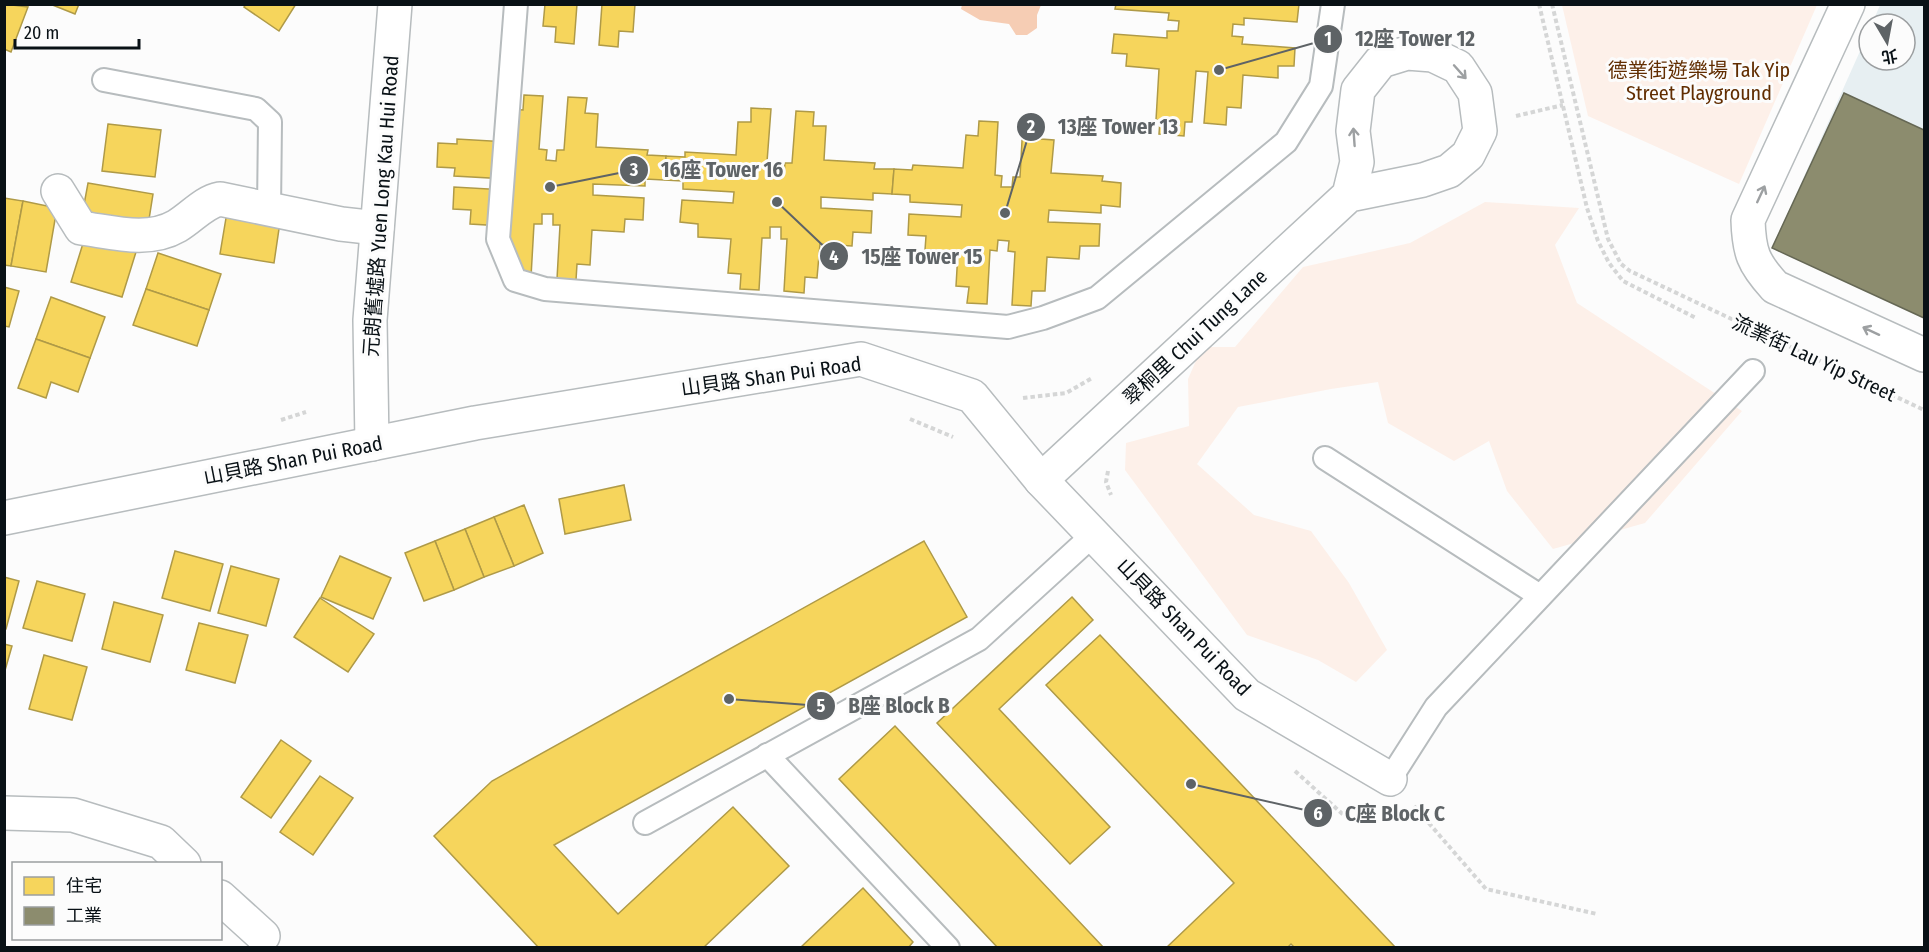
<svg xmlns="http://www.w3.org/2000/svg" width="1929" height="952" viewBox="0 0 1929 952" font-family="'Fira Sans Condensed','Noto Sans TC',sans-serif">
<rect width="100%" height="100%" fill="#fcfcfc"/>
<path fill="#e7eff2" d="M 1880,5 L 1924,5 L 1924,318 L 1772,248 L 1869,31 L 1869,60 L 1905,60 L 1905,24 L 1872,24 Z"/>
<g fill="#fdf0e9">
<path d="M 1562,5 L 1562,4 L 1817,5 L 1739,184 L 1588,116 Z"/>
<path d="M 1485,202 L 1579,208 L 1555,245 L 1577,303 L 1742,411 L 1645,523 L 1553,549 L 1507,491 L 1489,441 L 1454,461 L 1388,423 L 1378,382 L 1331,389 L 1238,407 L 1197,464 L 1254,515 L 1311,531 L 1349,583 L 1387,650 L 1356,682 L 1318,660 L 1247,635 L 1125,470 L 1126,443 L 1189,426 L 1188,379 L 1202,347 L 1235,347 L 1303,267 L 1410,243 Z"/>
</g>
<path fill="#f6cdb4" d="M 962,5 L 962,4 L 1041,5 L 1037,15 L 1037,28 L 1027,35 L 1016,35 L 1009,24 L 980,20 L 961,9 Z"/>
<g fill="#f6d55c" stroke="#af9a47" stroke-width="1.5">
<path d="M 4,4 L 28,7 L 11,52 L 4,49 Z"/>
<path d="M 50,4 L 79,4 L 75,14 Z"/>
<path d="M 246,4 L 296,4 L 279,31 L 244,7 Z"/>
<path d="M 545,4 L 577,4 L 574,44 L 555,42 L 556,27 L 543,26 Z"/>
<path d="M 602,4 L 635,4 L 633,32 L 619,31 L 618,47 L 599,45 Z"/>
<path d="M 1116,4 L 1299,4 L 1297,22 L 1244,18 L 1244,25 L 1233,24 L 1232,36 L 1243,37 L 1242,44 L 1295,48 L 1294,66 L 1278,66 L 1278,78 L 1243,75 L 1241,108 L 1227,107 L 1226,125 L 1204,123 L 1208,72 L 1196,71 L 1192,122 L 1185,122 L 1184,136 L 1159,134 L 1160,120 L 1156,120 L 1159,69 L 1126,66 L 1127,54 L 1112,53 L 1114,34 L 1167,38 L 1167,31 L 1178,31 L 1179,21 L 1168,20 L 1169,13 L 1115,9 Z"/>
<path d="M 524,95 L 543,96 L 539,149 L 547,150 L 546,160 L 556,161 L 557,150 L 564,150 L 568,97 L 587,98 L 585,113 L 598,114 L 596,147 L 648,150 L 647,155 L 666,156 L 664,180 L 645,179 L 645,186 L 593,184 L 593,195 L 644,198 L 643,220 L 625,219 L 624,232 L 592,230 L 590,265 L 577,264 L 576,280 L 557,279 L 560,225 L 553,225 L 553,214 L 542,214 L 542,224 L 534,224 L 531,277 L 512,276 L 503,226 L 470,224 L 471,210 L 453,209 L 454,187 L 506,190 L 507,179 L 454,176 L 455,168 L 437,167 L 438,143 L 457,144 L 457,139 L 508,142 L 510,109 L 523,110 Z"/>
<path d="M 751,108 L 771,109 L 767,162 L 775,162 L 774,174 L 784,174 L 785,163 L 792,163 L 796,111 L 814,112 L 813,126 L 826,126 L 824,160 L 875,163 L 874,169 L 894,169 L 892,194 L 873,193 L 873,200 L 821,197 L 821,208 L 872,211 L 871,233 L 853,232 L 852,246 L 820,244 L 817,278 L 805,277 L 804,293 L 784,291 L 787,239 L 781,239 L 781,227 L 770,227 L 770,238 L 762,238 L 759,290 L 740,289 L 741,274 L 728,273 L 731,239 L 698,237 L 698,224 L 680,222 L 682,200 L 733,203 L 734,192 L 683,189 L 683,181 L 665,180 L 666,156 L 685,157 L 685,152 L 736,155 L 738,122 L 751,122 Z"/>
<path d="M 979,121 L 998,122 L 995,175 L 1002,176 L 1001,187 L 1012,187 L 1013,177 L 1020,177 L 1023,123 L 1042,125 L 1041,139 L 1054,140 L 1051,173 L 1103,176 L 1102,181 L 1121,183 L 1120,207 L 1101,205 L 1101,213 L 1049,210 L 1048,222 L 1100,224 L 1099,246 L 1080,246 L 1079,259 L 1047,257 L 1045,291 L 1032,291 L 1031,306 L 1012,305 L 1015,252 L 1008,251 L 1009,241 L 998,240 L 997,251 L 990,250 L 987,304 L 967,303 L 969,287 L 956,286 L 958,252 L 925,250 L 926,236 L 908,235 L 909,214 L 961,217 L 962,205 L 910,202 L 910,195 L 892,194 L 894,169 L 912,170 L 913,165 L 963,168 L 966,135 L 978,136 Z"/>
<path d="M 108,124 L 161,130 L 155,177 L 102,171 Z"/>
<path d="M 88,183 L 153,194 L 147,232 L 81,221 Z"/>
<path d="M 4,198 L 23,201 L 11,266 L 4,265 Z"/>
<path d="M 23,201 L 57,208 L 46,272 L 11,266 Z"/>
<path d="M 228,206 L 281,215 L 274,263 L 220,254 Z"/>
<path d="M 85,237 L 136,252 L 122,297 L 71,282 Z"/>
<path d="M 158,253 L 221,274 L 209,310 L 146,289 Z"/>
<path d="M 4,287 L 19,291 L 9,327 L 4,326 Z"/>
<path d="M 146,289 L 209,310 L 197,346 L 133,325 Z"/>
<path d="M 51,297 L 105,317 L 90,358 L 36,339 Z"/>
<path d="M 36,339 L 90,358 L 78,392 L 51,382 L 46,398 L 18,388 Z"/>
<path d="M 624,485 L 631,520 L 565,534 L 559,499 Z"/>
<path d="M 524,505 L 543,553 L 514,566 L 494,517 Z"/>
<path d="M 494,517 L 514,566 L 484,577 L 465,529 Z"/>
<path d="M 465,529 L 484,577 L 454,590 L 435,541 Z"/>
<path d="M 435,541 L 454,590 L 424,601 L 405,553 Z"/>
<path d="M 924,541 L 967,617 L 554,845 L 618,914 L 733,807 L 789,866 L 703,948 L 539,948 L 434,836 L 492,781 Z"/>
<path d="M 175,551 L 223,564 L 210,611 L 162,598 Z"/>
<path d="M 340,556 L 391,578 L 373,619 L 321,597 Z"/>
<path d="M 231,566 L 279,579 L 266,626 L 218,613 Z"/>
<path d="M 4,577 L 19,581 L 6,629 L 4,629 Z"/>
<path d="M 37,581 L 85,594 L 72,641 L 23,628 Z"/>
<path d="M 1072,597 L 1093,620 L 999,709 L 1110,827 L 1070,864 L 937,723 Z"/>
<path d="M 320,598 L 374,634 L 348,672 L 294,637 Z"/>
<path d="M 114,602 L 163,615 L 150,662 L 102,649 Z"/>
<path d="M 199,623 L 248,635 L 235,683 L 186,670 Z"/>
<path d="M 1100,635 L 1396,948 L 1295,948 L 1291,944 L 1287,948 L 1166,948 L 1234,883 L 1046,685 Z"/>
<path d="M 4,644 L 12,646 L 4,674 Z"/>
<path d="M 44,655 L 87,667 L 72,720 L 29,709 Z"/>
<path d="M 895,726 L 1104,948 L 998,948 L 839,779 Z"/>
<path d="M 281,740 L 311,761 L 271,818 L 241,797 Z"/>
<path d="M 320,776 L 353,798 L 313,855 L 280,832 Z"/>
<path d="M 863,888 L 913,942 L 908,948 L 800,948 Z"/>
</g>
<path fill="#8c8c6e" stroke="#656754" stroke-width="1.5" d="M 1844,93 L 1924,130 L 1924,318 L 1772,248 Z"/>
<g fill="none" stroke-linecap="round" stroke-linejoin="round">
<g stroke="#b7bcbe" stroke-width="26">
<g id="service">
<path d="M 516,4 L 498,239 L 515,280 L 545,289 L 1008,327 L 1043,318 L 1097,298 L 1286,142 L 1321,86 L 1333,4"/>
<path d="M 104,80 L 256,109 L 270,122 L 269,209"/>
<path d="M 1325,458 L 1540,596"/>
<path d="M 767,755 L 948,948"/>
<path d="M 1390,779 L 1436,707 L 1753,371"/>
<path d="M 645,823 L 979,639 L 1093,535"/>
</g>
</g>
<g stroke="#b7bcbe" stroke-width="36">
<g id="minor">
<path d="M 1848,4 L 1748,220 C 1749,252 1753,263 1775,287 L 1924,355"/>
<path d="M 58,191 L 81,228 C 112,232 148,243 177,226 C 192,217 204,202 220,199 L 341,224 L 377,228"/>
<path d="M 372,444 L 370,320 L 395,4"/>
<path d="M 1041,480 L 1349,195 L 1423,180 L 1449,171 L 1468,155 L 1480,131 L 1475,93 L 1458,67 L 1433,55 L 1407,53 L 1381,61 L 1358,90 L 1353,131 L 1357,162 L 1349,195"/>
<path d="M 4,518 L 475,423 L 861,359 L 972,396 L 1041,480 L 1247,695 L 1390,779"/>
<path d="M 4,813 L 73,815 L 161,842 L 184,864"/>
<path d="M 220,897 L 263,936"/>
</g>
</g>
<g stroke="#d5d6d6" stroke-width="4" stroke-dasharray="4.5 3" stroke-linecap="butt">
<path d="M 1539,4 L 1587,208 L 1598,241 L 1609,263 L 1623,281 L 1696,318"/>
<path d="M 1552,4 L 1608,239 L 1621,264 L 1630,271 L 1924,410"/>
<path d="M 1516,116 L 1563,105"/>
<path d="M 1023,398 L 1066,393 L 1092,378"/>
<path d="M 910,419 L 953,437"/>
<path d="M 281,420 L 306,412"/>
<path d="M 1108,471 L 1106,482 L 1111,495"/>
<path d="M 1295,771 L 1349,820"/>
<path d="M 1414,806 L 1486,889 L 1597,914"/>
</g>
<use href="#service" stroke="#fff" stroke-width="22"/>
<use href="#minor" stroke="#fff" stroke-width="33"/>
</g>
<defs><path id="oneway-shaft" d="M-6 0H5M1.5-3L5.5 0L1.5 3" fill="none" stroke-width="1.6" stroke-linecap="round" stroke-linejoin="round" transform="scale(1.5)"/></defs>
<g stroke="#9da0a2">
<use href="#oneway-shaft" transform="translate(1460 72) rotate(48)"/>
<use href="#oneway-shaft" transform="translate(1354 137) rotate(-94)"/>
<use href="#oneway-shaft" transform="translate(1761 194) rotate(-65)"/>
<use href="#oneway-shaft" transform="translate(1871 331) rotate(-155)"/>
</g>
<g text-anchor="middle" stroke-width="6" stroke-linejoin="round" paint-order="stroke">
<g font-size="20" fill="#612d01" stroke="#fcfcfc">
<text x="1699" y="77">德業街遊樂場 Tak Yip<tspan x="1699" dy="23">Street Playground</tspan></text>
</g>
<g font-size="20" fill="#091116" stroke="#fcfcfc">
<text transform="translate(381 206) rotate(-86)" y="7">元朗舊墟路 Yuen Long Kau Hui Road</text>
<text transform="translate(1195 337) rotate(-43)" y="7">翠桐里 Chui Tung Lane</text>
<text transform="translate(1814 358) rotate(25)" y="7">流業街 Lau Yip Street</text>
<text transform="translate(771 376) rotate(-8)" y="7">山貝路 Shan Pui Road</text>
<text transform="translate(293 460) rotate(-11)" y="7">山貝路 Shan Pui Road</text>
<text transform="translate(1184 627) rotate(46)" y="7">山貝路 Shan Pui Road</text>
</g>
</g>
<path fill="none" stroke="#5e6366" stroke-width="2" d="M1219 70L1328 39M1005 213L1031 127M550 187L634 170M777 202L834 256M729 699L821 706M1191 784L1318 813"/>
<g fill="#5e6366" stroke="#fcfcfc" stroke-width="2">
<circle cx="1219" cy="70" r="6"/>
<circle cx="1005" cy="213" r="6"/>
<circle cx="550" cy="187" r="6"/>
<circle cx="777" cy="202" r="6"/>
<circle cx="729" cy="699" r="6"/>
<circle cx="1191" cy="784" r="6"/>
<circle cx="1328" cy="39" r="15"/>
<circle cx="1031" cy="127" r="15"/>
<circle cx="634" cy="170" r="15"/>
<circle cx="834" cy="256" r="15"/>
<circle cx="821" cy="706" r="15"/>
<circle cx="1318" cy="813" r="15"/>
</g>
<g font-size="18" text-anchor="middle" font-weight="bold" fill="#fff">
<text x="1328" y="45">1</text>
<text x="1031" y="133">2</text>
<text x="634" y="176">3</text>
<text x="834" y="263">4</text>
<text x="821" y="712">5</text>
<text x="1318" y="820">6</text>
</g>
<g font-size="21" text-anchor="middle" font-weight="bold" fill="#5e6366" stroke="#fcfcfc" stroke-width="6" stroke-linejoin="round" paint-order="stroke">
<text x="1415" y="46">12座 Tower 12</text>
<text x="1118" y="134">13座 Tower 13</text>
<text x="722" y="177">16座 Tower 16</text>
<text x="922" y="264">15座 Tower 15</text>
<text x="899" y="713">B座 Block B</text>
<text x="1395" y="821">C座 Block C</text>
</g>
<rect width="1929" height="952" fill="none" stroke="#091116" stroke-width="12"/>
<rect x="12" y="862" width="210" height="78" fill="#fcfcfc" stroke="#9b9ea0" stroke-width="1.5"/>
<rect x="24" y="877" width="30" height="18" fill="#f6d55c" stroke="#9b9ea0" stroke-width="1.5"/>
<text x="66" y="892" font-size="18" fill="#091116">住宅</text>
<rect x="24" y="907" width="30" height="18" fill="#8c8c6e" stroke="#9b9ea0" stroke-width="1.5"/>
<text x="66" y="922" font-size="18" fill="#091116">工業</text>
<g transform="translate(1887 42) rotate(170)"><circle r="28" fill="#fcfcfc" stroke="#9b9ea0" stroke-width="1.5"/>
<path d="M0-4.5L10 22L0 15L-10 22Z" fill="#5e6366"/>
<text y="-9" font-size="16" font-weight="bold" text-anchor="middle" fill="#091116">北</text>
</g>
<path d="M15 39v9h124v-9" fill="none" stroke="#091116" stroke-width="3"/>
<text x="24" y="39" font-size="18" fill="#091116" stroke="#fcfcfc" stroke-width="4.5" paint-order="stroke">20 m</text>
</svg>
